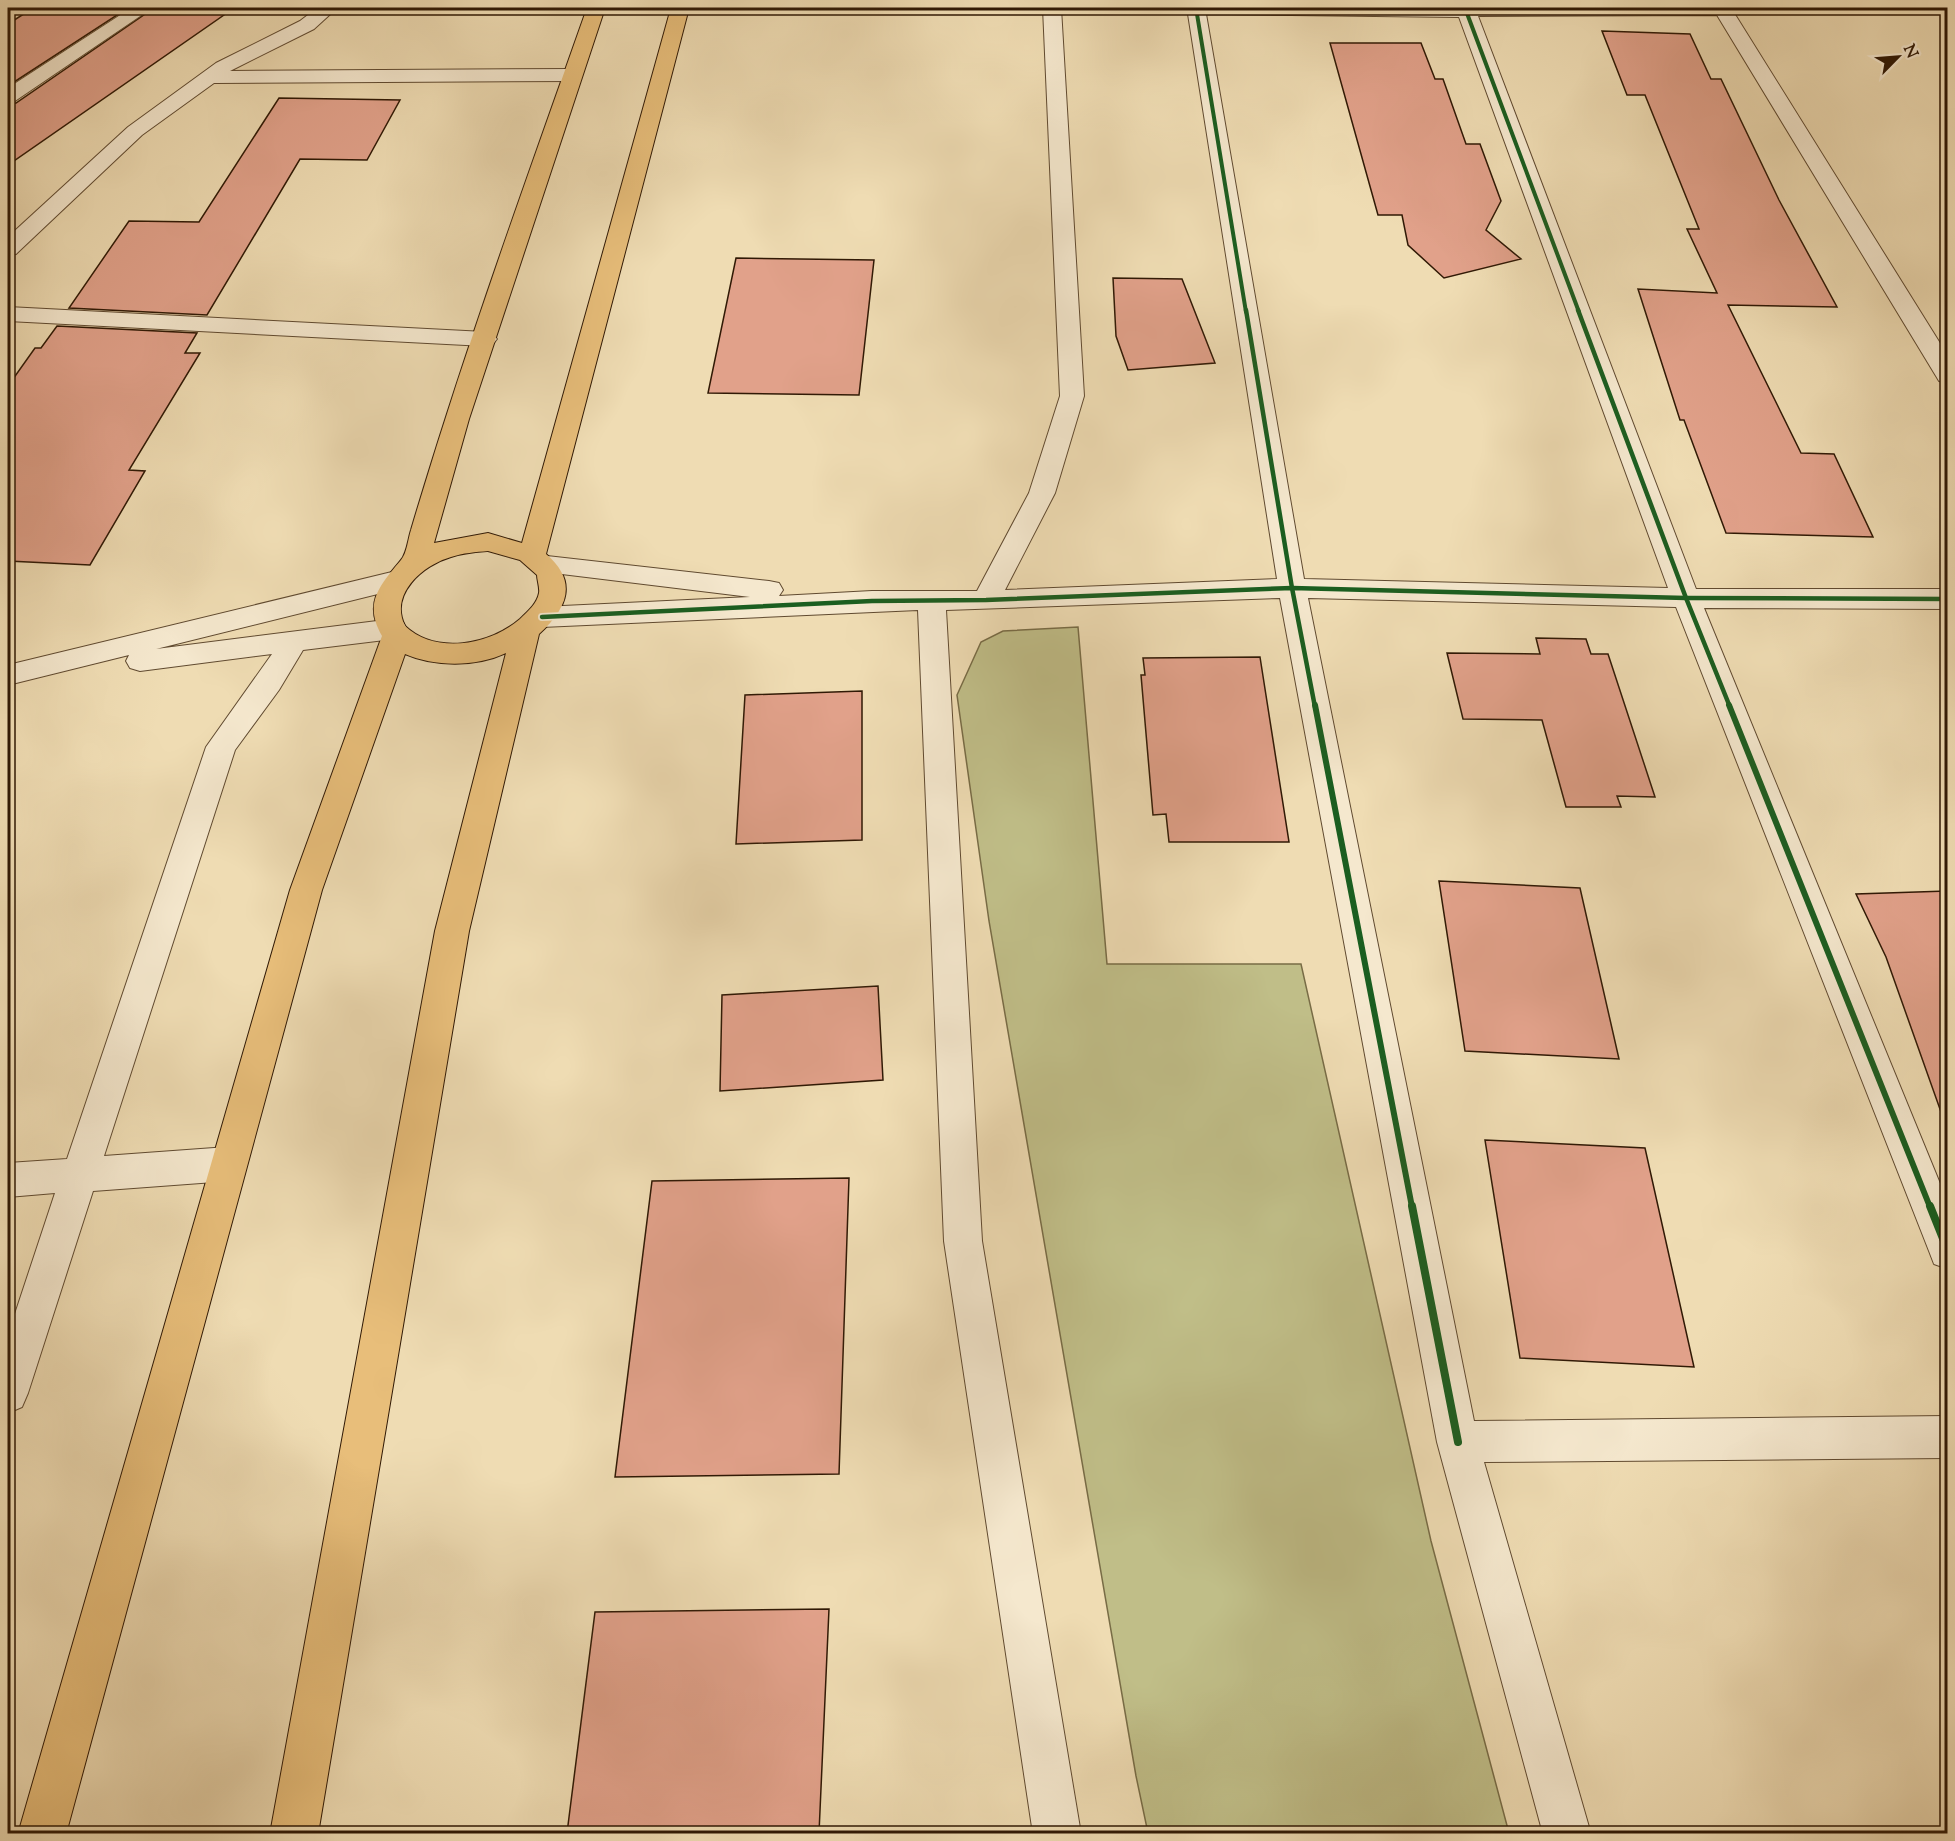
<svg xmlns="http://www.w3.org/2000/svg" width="1955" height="1841" viewBox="0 0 1955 1841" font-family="'Sorts Mill Goudy',serif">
<rect width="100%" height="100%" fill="#efdcb3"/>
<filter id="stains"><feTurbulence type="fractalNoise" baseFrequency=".00333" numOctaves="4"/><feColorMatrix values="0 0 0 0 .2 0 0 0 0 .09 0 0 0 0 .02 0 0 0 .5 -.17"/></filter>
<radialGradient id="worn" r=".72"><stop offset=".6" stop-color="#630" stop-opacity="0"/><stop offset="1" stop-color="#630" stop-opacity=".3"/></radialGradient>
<path fill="#c0be88" stroke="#786c46" stroke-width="1.5" d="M 1078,627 L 1107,964 L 1301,964 L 1431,1541 L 1509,1833 L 1148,1833 L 1136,1776 L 989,921 L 957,695 L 981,642 L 1003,631 Z"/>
<g fill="#e1a18a" stroke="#301905" stroke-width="1.5">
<path d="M 33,8 L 128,8 L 8,86 L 8,24 Z"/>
<path d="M 154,8 L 234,8 L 8,165 L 8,105 L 16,103 Z"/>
<path d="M 1602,31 L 1690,34 L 1711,79 L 1721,79 L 1779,200 L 1837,307 L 1728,305 L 1801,453 L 1834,454 L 1873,537 L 1726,533 L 1684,420 L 1680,420 L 1638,289 L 1717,293 L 1687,229 L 1699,229 L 1645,95 L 1627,95 Z"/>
<path d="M 1330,43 L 1421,43 L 1435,79 L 1443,79 L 1466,144 L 1480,144 L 1501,201 L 1486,230 L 1521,259 L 1444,278 L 1408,245 L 1402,215 L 1378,215 Z"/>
<path d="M 279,98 L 400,100 L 367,160 L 300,159 L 207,315 L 69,308 L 129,221 L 199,222 Z"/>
<path d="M 736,258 L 874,260 L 859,395 L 708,393 Z"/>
<path d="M 1113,278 L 1182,279 L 1215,363 L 1128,370 L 1116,336 Z"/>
<path d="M 57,326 L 197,333 L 185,353 L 200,353 L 129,470 L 145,471 L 90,565 L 8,561 L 8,386 L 35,348 L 41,348 Z"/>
<path d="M 1536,638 L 1586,639 L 1591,654 L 1608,654 L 1655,797 L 1617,796 L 1621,807 L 1566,807 L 1542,720 L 1463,719 L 1447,653 L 1540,654 Z"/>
<path d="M 1260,657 L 1289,842 L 1169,842 L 1166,814 L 1153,815 L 1141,675 L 1145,675 L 1143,658 Z"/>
<path d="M 862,691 L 862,840 L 736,844 L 745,695 Z"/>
<path d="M 1439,881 L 1580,888 L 1619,1059 L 1465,1051 Z"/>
<path d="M 1947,891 L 1947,1111 L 1941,1112 L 1886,957 L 1856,894 Z"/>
<path d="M 878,986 L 883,1080 L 720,1091 L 722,995 Z"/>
<path d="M 1485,1140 L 1645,1148 L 1694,1367 L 1520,1358 Z"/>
<path d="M 849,1178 L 839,1474 L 615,1477 L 652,1181 Z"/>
<path d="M 829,1609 L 819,1833 L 567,1833 L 595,1612 Z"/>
</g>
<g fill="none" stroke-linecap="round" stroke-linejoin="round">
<g stroke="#604a30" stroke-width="2">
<g id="minor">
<path d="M 131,8 L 152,8 L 15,101 L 8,103 L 8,88 Z"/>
<path d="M 317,8 L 337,8 L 314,29 L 230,71 L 572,69 L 579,71 L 582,75 L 579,79 L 572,81 L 214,83 L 142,135 L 16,254 L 8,256 L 8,237 L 128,127 L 216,63 L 300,21 Z"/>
<path d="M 1043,8 L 1061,8 L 1084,396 L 1055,493 L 1005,590 L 1277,579 L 1188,14 L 1152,12 L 1150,8 L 1731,8 L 1948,356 L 1948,383 L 1939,381 L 1936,376 L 1717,15 L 1478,16 L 1696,589 L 1948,589 L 1948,609 L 1704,608 L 1948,1203 L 1948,1269 L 1934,1264 L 1929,1251 L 1676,607 L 1308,598 L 1474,1421 L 1948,1416 L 1948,1458 L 1484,1462 L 1591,1834 L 1543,1834 L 1437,1442 L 1280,598 L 946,610 L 982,1241 L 1081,1834 L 1033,1834 L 944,1241 L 918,610 L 542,627 L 532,624 L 528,617 L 532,610 L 542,607 L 750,597 L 537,571 L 533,565 L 537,559 L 547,556 L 769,581 L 779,583 L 783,590 L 779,596 L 872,591 L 977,591 L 1029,493 L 1060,396 ZM 1206,14 L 1459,17 L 1668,588 L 1304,579 Z"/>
<path d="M 8,307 L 485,332 L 493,334 L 497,339 L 493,344 L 485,346 L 8,321 Z"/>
<path d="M 396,571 L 406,573 L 410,580 L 406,587 L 156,649 L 393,619 L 403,622 L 407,629 L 403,636 L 393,639 L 303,650 L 279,690 L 235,750 L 104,1156 L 228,1147 L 241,1152 L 246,1164 L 241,1176 L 228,1181 L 93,1191 L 28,1393 L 22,1407 L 8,1413 L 8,1335 L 55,1193 L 8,1197 L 8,1163 L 67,1159 L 206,747 L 272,654 L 140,671 L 130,668 L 126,661 L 129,655 L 8,685 L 8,665 Z"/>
</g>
</g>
<g stroke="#301905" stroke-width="2">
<path id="major" d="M 587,8 L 605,8 L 469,419 L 434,543 L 488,533 L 522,543 L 671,8 L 689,8 L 546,554 C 578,581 568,608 539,634 L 469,931 L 318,1834 L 270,1834 L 435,931 L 506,653 C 476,667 435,667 405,654 L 322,890 L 66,1834 L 18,1834 L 290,890 L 382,636 C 363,603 380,585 401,560 C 407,553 408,539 411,530 C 463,354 526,181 587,8 ZM 488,551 L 520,560 L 537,575 C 537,580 540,588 539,593 C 537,604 527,612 520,619 C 490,645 436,655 405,626 C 389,594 423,565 451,557 C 463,553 476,552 488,551 Z"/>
</g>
<use href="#minor" fill="#f5e8ce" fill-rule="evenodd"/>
<use href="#major" fill="#e8be7a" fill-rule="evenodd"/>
<g stroke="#f5e8ce" stroke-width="6">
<g id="cycleway-far3">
<path d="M 1196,8 L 1246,312"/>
<path d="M 1465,8 L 1579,312"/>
</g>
</g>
<g stroke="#f5e8ce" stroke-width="8">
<g id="cycleway-far2">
<path d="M 1246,310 L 1292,588 L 1315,707"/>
<path d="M 1578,310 L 1686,598 L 1730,707"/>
<path d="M 542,617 L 872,601 L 986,600 L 1292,588 L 1686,598 L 1948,599"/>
</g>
</g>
<g stroke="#f5e8ce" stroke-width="10">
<g id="cycleway-far1">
<path d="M 1315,705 L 1412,1207"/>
<path d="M 1729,705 L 1930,1207"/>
</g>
</g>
<g stroke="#f5e8ce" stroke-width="11">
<g id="cycleway">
<path d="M 1412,1206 L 1458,1442"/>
<path d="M 1930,1206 L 1948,1251"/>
</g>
</g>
<use href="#cycleway-far3" stroke="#1b5e20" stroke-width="4"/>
<use href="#cycleway-far2" stroke="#1b5e20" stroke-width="4.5"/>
<use href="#cycleway-far1" stroke="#1b5e20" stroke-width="6"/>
<use href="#cycleway" stroke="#1b5e20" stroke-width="8"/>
</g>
<rect width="1955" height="1841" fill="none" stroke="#efdcb3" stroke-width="30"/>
<rect x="9" y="9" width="1937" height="1823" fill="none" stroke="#301905" stroke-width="3"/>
<rect x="15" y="15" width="1925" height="1811" fill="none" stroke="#301905" stroke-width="1.5"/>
<g transform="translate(1898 57) rotate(65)" stroke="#f5e8ce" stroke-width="4.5" paint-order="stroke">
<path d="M0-4.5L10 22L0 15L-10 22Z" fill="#301905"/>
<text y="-9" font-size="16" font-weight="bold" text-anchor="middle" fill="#301905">N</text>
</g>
<rect width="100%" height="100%" filter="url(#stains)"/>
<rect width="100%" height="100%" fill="url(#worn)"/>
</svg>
